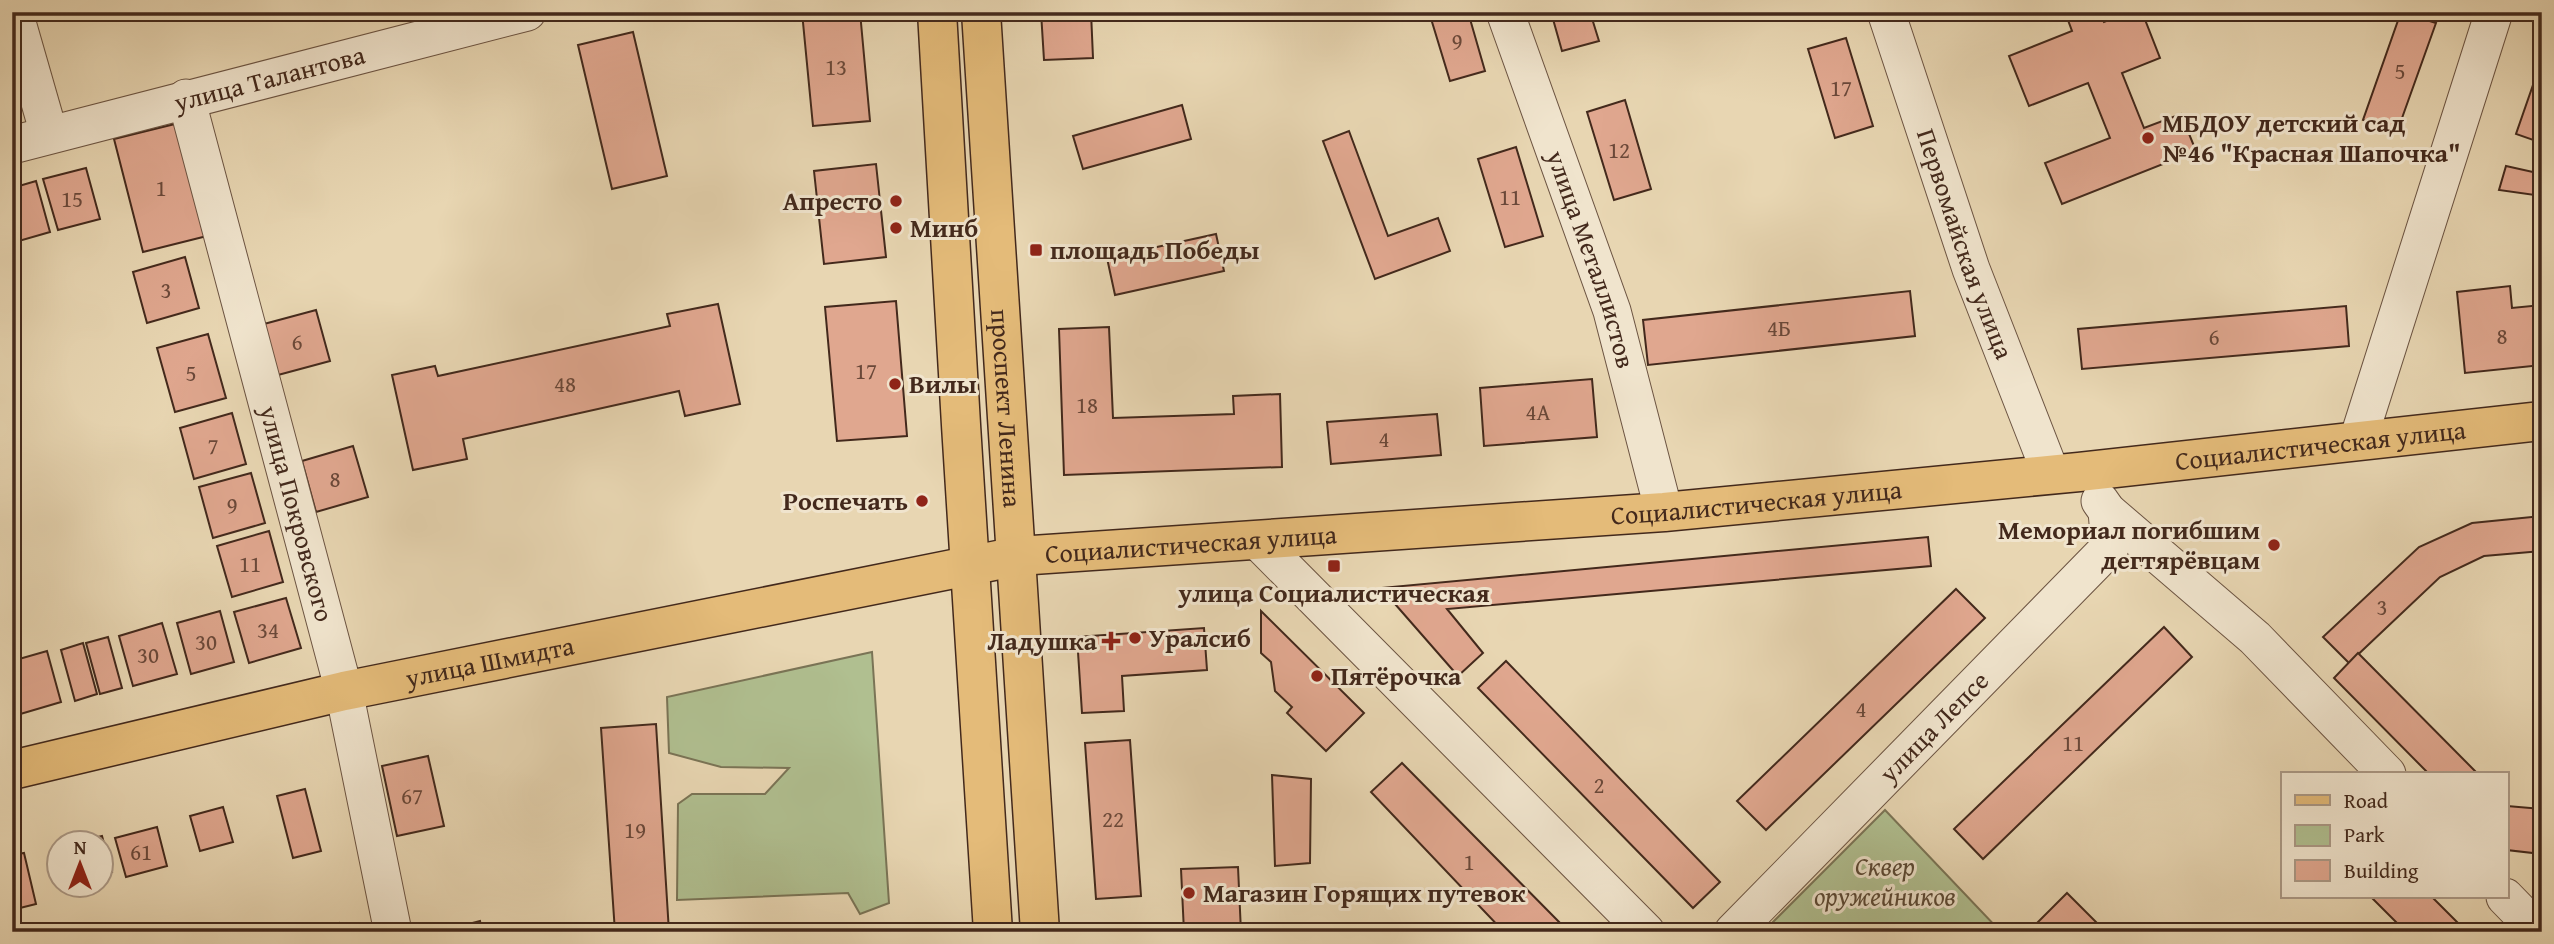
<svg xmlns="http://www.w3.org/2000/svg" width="2554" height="944" viewBox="0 0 2554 944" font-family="'Gentium Book Plus',serif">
<rect width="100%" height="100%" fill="#e8d6b2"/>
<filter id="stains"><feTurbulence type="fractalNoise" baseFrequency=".00286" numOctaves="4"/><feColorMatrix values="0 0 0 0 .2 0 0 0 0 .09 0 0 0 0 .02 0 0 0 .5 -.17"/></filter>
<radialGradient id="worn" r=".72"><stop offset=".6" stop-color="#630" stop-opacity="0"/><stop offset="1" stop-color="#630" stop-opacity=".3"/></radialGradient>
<g fill="#b0bf90" stroke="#7a7456" stroke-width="2">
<path d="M 872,652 L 889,903 L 860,914 L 848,893 L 677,900 L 678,804 L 692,794 L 765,794 L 789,768 L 721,767 L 669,753 L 667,697 Z"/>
<path d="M 1885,810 L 2001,932 L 1763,932 Z"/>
</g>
<g fill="#e0a78f" stroke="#43291c" stroke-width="2">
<path d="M 802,12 L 860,12 L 870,121 L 813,126 Z"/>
<path d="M 1041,12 L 1091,12 L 1093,58 L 1044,60 Z"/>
<path d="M 1429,12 L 1468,12 L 1485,71 L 1450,81 Z"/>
<path d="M 1551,12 L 1590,12 L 1599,41 L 1562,51 Z"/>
<path d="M 2065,12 L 2100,12 L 2104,22 L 2129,12 L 2142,12 L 2160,58 L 2122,73 L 2144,128 L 2181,114 L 2196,151 L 2062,204 L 2045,163 L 2110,138 L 2088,83 L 2029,106 L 2009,56 L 2072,31 Z"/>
<path d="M 2401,12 L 2436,23 L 2397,132 L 2363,120 Z"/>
<path d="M 633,32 L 667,176 L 612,189 L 578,45 Z"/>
<path d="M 1846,38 L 1873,126 L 1835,138 L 1808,49 Z"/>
<path d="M 2542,59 L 2542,143 L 2516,134 Z"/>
<path d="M 1625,100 L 1651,189 L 1614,200 L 1587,112 Z"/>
<path d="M 1182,105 L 1191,139 L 1083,169 L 1073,136 Z"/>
<path d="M 179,123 L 207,236 L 143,252 L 114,139 Z"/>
<path d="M 1349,131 L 1388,236 L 1438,218 L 1450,251 L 1375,279 L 1323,141 Z"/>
<path d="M 1516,147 L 1543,236 L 1505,247 L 1478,159 Z"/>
<path d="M 876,164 L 886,257 L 824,264 L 814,171 Z"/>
<path d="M 2506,166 L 2542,174 L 2542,196 L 2499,190 Z"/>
<path d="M 86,168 L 100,219 L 58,230 L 43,179 Z"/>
<path d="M 36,181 L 50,232 L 12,243 L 12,188 Z"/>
<path d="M 1216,234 L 1224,271 L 1115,295 L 1107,258 Z"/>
<path d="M 185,257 L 199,308 L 147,323 L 133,272 Z"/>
<path d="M 2510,286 L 2512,308 L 2542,305 L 2542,365 L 2465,373 L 2457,292 Z"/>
<path d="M 1910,291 L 1915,336 L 1648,365 L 1643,320 Z"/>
<path d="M 896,301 L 907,436 L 837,441 L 825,307 Z"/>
<path d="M 718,304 L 740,404 L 685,416 L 679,391 L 463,439 L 467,459 L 413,470 L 392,375 L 435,366 L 438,376 L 670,326 L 667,314 Z"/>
<path d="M 2346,306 L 2349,346 L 2082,369 L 2078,329 Z"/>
<path d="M 316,310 L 330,361 L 278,375 L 264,324 Z"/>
<path d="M 1109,327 L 1113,418 L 1234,414 L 1233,396 L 1280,394 L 1282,467 L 1064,475 L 1059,329 Z"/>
<path d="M 208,334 L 226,398 L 175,412 L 157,348 Z"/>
<path d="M 1592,379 L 1597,437 L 1484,446 L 1480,388 Z"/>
<path d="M 232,413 L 246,464 L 194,479 L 180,428 Z"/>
<path d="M 1437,414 L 1441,455 L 1331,464 L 1327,422 Z"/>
<path d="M 353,446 L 368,497 L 316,512 L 302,461 Z"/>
<path d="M 251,473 L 265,523 L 213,538 L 199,487 Z"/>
<path d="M 2542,516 L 2542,551 L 2484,556 L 2440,577 L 2349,663 L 2323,637 L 2419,547 L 2472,523 Z"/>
<path d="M 269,531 L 283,582 L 232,597 L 217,546 Z"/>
<path d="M 1928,537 L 1931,566 L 1447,609 L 1483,653 L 1458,676 L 1381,588 Z"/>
<path d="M 1956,589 L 1985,618 L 1766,830 L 1737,801 Z"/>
<path d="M 286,598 L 301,648 L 249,663 L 234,612 Z"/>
<path d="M 220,611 L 234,662 L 191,674 L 177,623 Z"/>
<path d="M 1261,611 L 1364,713 L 1326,751 L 1287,713 L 1292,707 L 1275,691 L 1271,662 L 1261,653 Z"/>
<path d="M 162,623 L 177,674 L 133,686 L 119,636 Z"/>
<path d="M 2164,627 L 2192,657 L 1983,859 L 1954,829 Z"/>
<path d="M 1204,628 L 1207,670 L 1122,676 L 1124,711 L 1082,713 L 1077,637 Z"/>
<path d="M 108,637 L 122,688 L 100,694 L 86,643 Z"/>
<path d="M 83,643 L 97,694 L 75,701 L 61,650 Z"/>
<path d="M 47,651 L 61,702 L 17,715 L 12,697 L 12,661 Z"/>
<path d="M 2358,653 L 2478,774 L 2429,774 L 2334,678 Z"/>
<path d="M 1506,661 L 1720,882 L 1693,908 L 1478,688 Z"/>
<path d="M 656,724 L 669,932 L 615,932 L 601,728 Z"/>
<path d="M 1130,740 L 1141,896 L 1096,899 L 1085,743 Z"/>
<path d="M 428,756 L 444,826 L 397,836 L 382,766 Z"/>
<path d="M 1402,763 L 1569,932 L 1504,932 L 1371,792 Z"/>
<path d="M 1272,775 L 1311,779 L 1310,863 L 1275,866 Z"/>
<path d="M 305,789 L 321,851 L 293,858 L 277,796 Z"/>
<path d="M 2507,806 L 2542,809 L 2542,882 L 2541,854 L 2507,850 Z"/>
<path d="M 223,807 L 233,842 L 200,851 L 190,816 Z"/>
<path d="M 157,827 L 167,866 L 126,877 L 115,838 Z"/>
<path d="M 102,836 L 112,872 L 102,875 L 102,842 L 79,842 Z"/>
<path d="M 24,853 L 36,904 L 12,910 L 12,855 Z"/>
<path d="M 1238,867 L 1241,932 L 1184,932 L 1181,869 Z"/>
<path d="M 2067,893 L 2106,932 L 2044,932 L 2036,924 Z"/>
<path d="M 2371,897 L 2432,897 L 2467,932 L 2406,932 Z"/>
<path d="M 480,921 L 482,932 L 438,932 Z"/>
<path d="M 339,923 L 341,932 L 303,932 Z"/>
</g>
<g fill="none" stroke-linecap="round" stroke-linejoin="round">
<g stroke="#6c5442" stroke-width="39">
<g id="minor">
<path d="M 14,12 L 49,134"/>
<path id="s1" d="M 1505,12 L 1612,311 L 1664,512"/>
<path id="s2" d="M 1886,12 L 1971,269 L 2051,474"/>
<path id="s3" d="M 186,98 L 344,691 L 393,932"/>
<path id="s4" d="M 12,145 L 527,12"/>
<path d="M 2358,440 L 2494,12"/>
<path d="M 2100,501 L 2107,511 L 2255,638 L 2387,774"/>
<path d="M 1257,540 L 1646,932"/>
<path d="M 2505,897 L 2539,932"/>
<path id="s5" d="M 1733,932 L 2110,547 L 2107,511"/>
</g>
</g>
<g stroke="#43291c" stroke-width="41">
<g id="major">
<path d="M 937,12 C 954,319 973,625 993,932"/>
<path id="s6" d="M 981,12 L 1040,932"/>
<path id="s7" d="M 12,770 L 344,691 L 1018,556 L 1664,512 L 2079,472 L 2542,421"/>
</g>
</g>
<use href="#minor" stroke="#f0e4cd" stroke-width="37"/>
<use href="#major" stroke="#e4bb79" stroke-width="38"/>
</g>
<g fill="#8f2418" stroke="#f0e4cd" stroke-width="2.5">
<circle cx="2148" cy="138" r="7"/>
<circle cx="896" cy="201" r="7"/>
<circle cx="896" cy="228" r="7"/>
<rect x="1029" y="243" width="14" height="14" rx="3.5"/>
<circle cx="895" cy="384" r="7"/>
<circle cx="922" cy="501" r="7"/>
<circle cx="2274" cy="545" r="7"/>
<rect x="1327" y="559" width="14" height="14" rx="3.5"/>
<circle cx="1135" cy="638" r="7"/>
<path d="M1107.5 630.5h7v7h7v7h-7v7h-7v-7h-7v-7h7z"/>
<circle cx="1317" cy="676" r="7"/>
<circle cx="1189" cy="893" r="7"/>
</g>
<g text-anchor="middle" stroke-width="6" stroke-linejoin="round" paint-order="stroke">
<g font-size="23" fill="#6a4839">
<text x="1457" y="49">9</text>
<text x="836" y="75">13</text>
<text x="2400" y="79">5</text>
<text x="1841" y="96">17</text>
<text x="1619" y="158">12</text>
<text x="161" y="196">1</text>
<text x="1510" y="205">11</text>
<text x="72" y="207">15</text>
<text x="166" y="298">3</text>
<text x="1779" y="336">4Б</text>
<text x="2502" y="344">8</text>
<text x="2214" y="345">6</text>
<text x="297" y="350">6</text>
<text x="866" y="379">17</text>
<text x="191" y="381">5</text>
<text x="565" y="392">48</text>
<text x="1087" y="413">18</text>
<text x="1538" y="420">4А</text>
<text x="1384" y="447">4</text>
<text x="213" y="454">7</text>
<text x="335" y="487">8</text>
<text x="232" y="513">9</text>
<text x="250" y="572">11</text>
<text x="2382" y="615">3</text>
<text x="268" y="638">34</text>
<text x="206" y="650">30</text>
<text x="148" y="663">30</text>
<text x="1861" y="717">4</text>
<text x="2073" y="751">11</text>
<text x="1599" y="793">2</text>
<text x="412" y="804">67</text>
<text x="1113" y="827">22</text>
<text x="635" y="838">19</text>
<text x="141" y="860">61</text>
<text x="1469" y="870">1</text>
</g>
<g font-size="26" fill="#43291c" stroke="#f0e4cd">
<text dy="9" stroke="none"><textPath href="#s4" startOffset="266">улица Талантова</textPath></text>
<text dy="9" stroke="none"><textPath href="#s2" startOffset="245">Первомайская улица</textPath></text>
<text dy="9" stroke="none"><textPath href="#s1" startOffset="262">улица Металлистов</textPath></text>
<text dy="9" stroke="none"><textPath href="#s6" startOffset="397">проспект Ленина</textPath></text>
<text dy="9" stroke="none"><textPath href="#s7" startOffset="2336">Социалистическая улица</textPath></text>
<text dy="9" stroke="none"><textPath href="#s7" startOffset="1769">Социалистическая улица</textPath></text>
<text dy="9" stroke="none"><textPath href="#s3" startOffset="430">улица Покровского</textPath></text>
<text dy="9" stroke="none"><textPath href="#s7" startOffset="1202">Социалистическая улица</textPath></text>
<text dy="9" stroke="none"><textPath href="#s7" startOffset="490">улица Шмидта</textPath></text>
<text dy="9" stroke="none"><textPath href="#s5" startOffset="287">улица Лепсе</textPath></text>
</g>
<g font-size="26" font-weight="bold" fill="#43291c" stroke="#f0e4cd" text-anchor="start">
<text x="2162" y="132">МБДОУ детский сад<tspan x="2162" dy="30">№46 "Красная Шапочка"</tspan></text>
<text x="882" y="210" text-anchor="end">Апресто</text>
<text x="910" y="237">Минб</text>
<text x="1050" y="259">площадь Победы</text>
<text x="909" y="393">Вилы</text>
<text x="908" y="510" text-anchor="end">Роспечать</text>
<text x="2260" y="539" text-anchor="end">Мемориал погибшим<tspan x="2260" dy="30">дегтярёвцам</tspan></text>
<text x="1334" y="602" text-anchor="middle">улица Социалистическая</text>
<text x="1149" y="647">Уралсиб</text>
<text x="1097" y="650" text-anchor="end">Ладушка</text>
<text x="1331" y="685">Пятёрочка</text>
<text x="1203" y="902">Магазин Горящих путевок</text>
</g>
<g font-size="26" font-style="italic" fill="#594733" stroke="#f0e4cd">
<text x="1885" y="875">Сквер<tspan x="1885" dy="30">оружейников</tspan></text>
</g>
</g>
<rect width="2554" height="944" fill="none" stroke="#e8d6b2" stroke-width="42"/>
<rect x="14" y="14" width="2526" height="916" fill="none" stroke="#43291c" stroke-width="3.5"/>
<rect x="21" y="21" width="2512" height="902" fill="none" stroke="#43291c" stroke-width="2"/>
<rect x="2281" y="772" width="228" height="126" fill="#f0e4cd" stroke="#ab9986" stroke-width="2"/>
<rect x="2295" y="795" width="35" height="10" fill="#e4bb79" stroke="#ab9986" stroke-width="2"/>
<text x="2344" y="808" font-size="21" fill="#43291c">Road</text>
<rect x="2295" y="825" width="35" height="21" fill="#b0bf90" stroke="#ab9986" stroke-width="2"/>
<text x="2344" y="842" font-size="21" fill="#43291c">Park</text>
<rect x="2295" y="860" width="35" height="21" fill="#e0a78f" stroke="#ab9986" stroke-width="2"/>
<text x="2344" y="878" font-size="21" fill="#43291c">Building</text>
<g transform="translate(80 864)"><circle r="33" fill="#f0e4cd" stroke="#ab9986" stroke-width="2"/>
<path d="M0-5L12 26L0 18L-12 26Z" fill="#8f2418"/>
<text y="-10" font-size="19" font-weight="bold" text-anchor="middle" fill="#43291c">N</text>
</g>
<rect width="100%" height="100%" filter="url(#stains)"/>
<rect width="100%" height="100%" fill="url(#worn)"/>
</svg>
